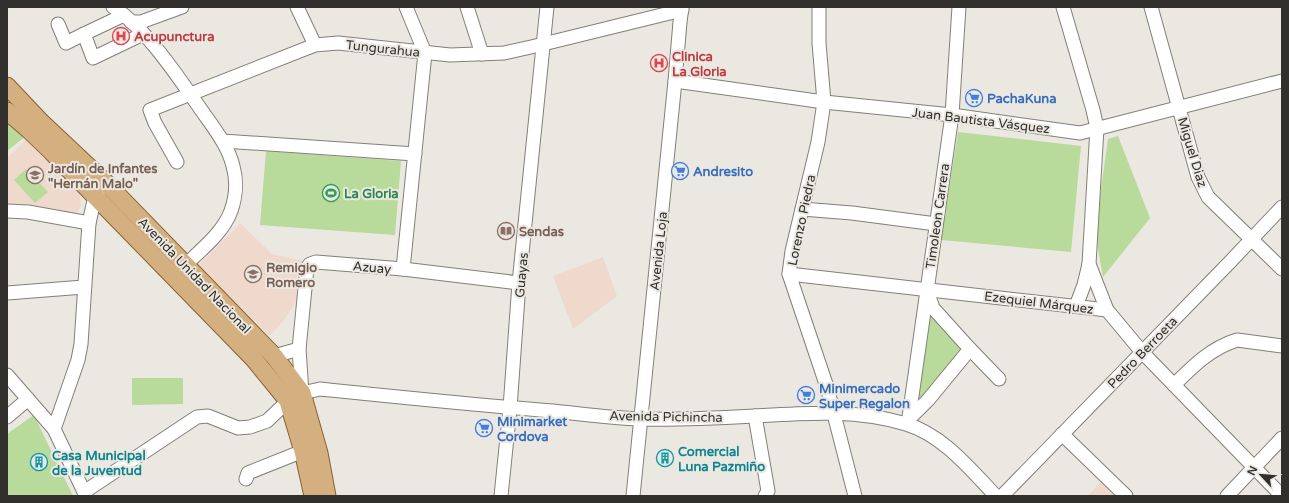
<svg xmlns="http://www.w3.org/2000/svg" width="1289" height="503" viewBox="0 0 1289 503" font-family="'Varela Round',sans-serif">
<rect width="100%" height="100%" fill="#ebe8e1"/>
<g fill="#efd9cd">
<path d="M 26,140 L 80,193 L 81,206 L 76,215 L 7,208 L 7,158 Z"/>
<path d="M 240,223 L 272,254 L 303,261 L 297,300 L 285,319 L 270,336 L 198,266 Z"/>
<path d="M 603,257 L 617,296 L 573,329 L 553,276 Z"/>
<path d="M 1102,481 L 1118,496 L 1088,496 Z"/>
</g>
<g fill="#b8da9a">
<path d="M 7,122 L 26,136 L 7,151 Z"/>
<path d="M 958,132 L 1081,146 L 1071,252 L 941,240 Z"/>
<path d="M 1118,136 L 1150,218 L 1103,277 L 1095,232 L 1108,139 Z"/>
<path d="M 266,151 L 401,161 L 395,235 L 260,225 Z"/>
<path d="M 26,169 L 48,192 L 35,203 L 14,180 Z"/>
<path d="M 931,312 L 964,351 L 913,408 Z"/>
<path d="M 132,378 L 183,378 L 183,404 L 132,405 Z"/>
<path d="M 34,415 L 73,496 L 7,496 L 7,434 Z"/>
</g>
<g fill="none" stroke-linecap="round" stroke-linejoin="round">
<g stroke="#827f79" stroke-width="15">
<g id="minor">
<path d="M 113,7 C 147,29 178,77 202,111 C 213,127 228,145 233,166 C 237,180 236,197 231,211 C 222,235 198,252 180,270"/>
<path d="M 297,7 L 315,45"/>
<path d="M 467,7 L 482,54"/>
<path d="M 819,7 L 819,43 L 824,102 L 818,142 L 792,251 L 789,274 L 827,387 L 855,496"/>
<path d="M 1063,7 L 1093,110 L 1097,128 L 1089,264 L 1107,310"/>
<path d="M 1151,7 L 1198,177 L 1208,197 L 1282,269"/>
<path d="M 124,15 L 84,34 L 93,58 L 143,34"/>
<path d="M 131,22 L 141,22 L 182,7"/>
<path d="M 58,24 L 66,43 L 84,34"/>
<path d="M 675,81 L 824,102 L 952,115 L 1080,133 L 1282,81"/>
<path d="M 223,141 L 415,154"/>
<path d="M 177,162 L 155,123 L 150,110 L 315,45 L 338,43 L 450,55 L 504,53 L 531,47 L 682,10"/>
<path d="M 802,209 L 852,213 L 936,224"/>
<path d="M 7,211 L 28,212 L 89,223"/>
<path d="M 403,269 L 425,53 L 406,7"/>
<path d="M 789,274 L 1107,310 L 1142,352 L 1282,496"/>
<path d="M 519,283 L 403,269 L 316,262 L 310,264 L 307,268 L 299,349 L 302,393 L 320,389 C 398,397 475,405 553,411 C 582,414 612,418 641,419 C 679,420 717,418 755,416 C 806,413 856,409 906,424 C 943,435 970,469 996,496"/>
<path d="M 927,291 L 933,308 L 970,349 L 999,379"/>
<path d="M 7,293 L 84,287"/>
<path d="M 1076,306 L 1084,285 L 1089,264"/>
<path d="M 274,356 L 299,349"/>
<path d="M 7,375 L 54,429 L 86,496"/>
<path d="M 1174,385 C 1193,366 1211,348 1237,340 L 1282,346"/>
<path d="M 755,416 L 768,491 L 765,496"/>
<path d="M 7,417 L 28,399"/>
<path d="M 909,419 L 928,400 L 970,349"/>
<path d="M 908,424 L 952,115 L 959,7"/>
<path d="M 54,429 L 78,360 L 81,344 L 89,223 L 95,196 L 99,192"/>
<path d="M 1062,434 L 1126,496"/>
<path d="M 246,479 L 248,473 L 303,451"/>
<path d="M 84,492 L 197,417 L 208,416 L 238,428 L 250,427 L 267,421 L 288,401"/>
<path d="M 501,496 L 510,408 L 519,283 L 547,7"/>
<path d="M 633,496 L 675,81 L 680,22 L 682,7"/>
<path d="M 1002,496 L 1229,263 L 1282,207"/>
<path d="M 1227,496 L 1282,438"/>
</g>
</g>
<g stroke="#89612d" stroke-width="19">
<g id="major">
<path d="M 7,86 L 42,123 L 107,184 L 274,356 L 302,393 L 319,453 L 327,496"/>
<path d="M 7,111 L 28,129 L 51,151 L 253,358 L 288,401 L 303,451 L 313,496"/>
</g>
</g>
<use href="#minor" stroke="#fff" stroke-width="13"/>
<use href="#major" stroke="#d4b081" stroke-width="17"/>
</g>
<defs>
<g id="hospital-ring" transform="scale(0.9)"><circle r="9.5" fill="#ebe8e1" stroke="#e0444e" stroke-width="1.5"/><path d="M-5-5h3v3.5h4V-5h3V5h-3V1.5h-4V5h-3Z" fill="#e0444e"/></g>
<g id="supermarket-ring" transform="scale(0.9)"><circle r="9.5" fill="#ebe8e1" stroke="#3f7fe0" stroke-width="1.5"/><path d="M-6-5.5h2.5l.6 2H6L4.5 2H-2.5L-4.4-4H-6ZM-1.5 3.2a1.3 1.3 0 1 0 .1 0ZM3 3.2a1.3 1.3 0 1 0 .1 0Z" fill="#3f7fe0"/></g>
<g id="school-ring" transform="scale(0.9)"><circle r="9.5" fill="#ebe8e1" stroke="#8d6e63" stroke-width="1.5"/><path d="M0-5L7-2L0 1L-7-2ZM-4 1L0 2.5L4 1V4Q0 6-4 4Z" fill="#8d6e63"/></g>
<g id="stadium-ring" transform="scale(0.9)"><circle r="9.5" fill="#ebe8e1" stroke="#2e9e5b" stroke-width="1.5"/><path d="M0-5a6.5 5 0 1 0 0 10a6.5 5 0 1 0 0-10ZM-3.5-1.8h7v3.6h-7Z" fill="#2e9e5b"/></g>
<g id="library-ring" transform="scale(0.9)"><circle r="9.5" fill="#ebe8e1" stroke="#8d6e63" stroke-width="1.5"/><path d="M-6-4Q-3-5.5-.7-3.5V5Q-3 3-6 4ZM6-4Q3-5.5 .7-3.5V5Q3 3 6 4Z" fill="#8d6e63"/></g>
<g id="building-ring" transform="scale(0.9)"><circle r="9.5" fill="#ebe8e1" stroke="#0f9aa8" stroke-width="1.5"/><path d="M-4-6H4V6H1V3H-1V6H-4ZM-2.5-4.3h1.7v1.8h-1.7ZM.8-4.3h1.7v1.8H.8ZM-2.5-1h1.7V.8h-1.7ZM.8-1h1.7V.8H.8Z" fill="#0f9aa8"/></g>
</defs>
<g fill-rule="evenodd">
<use href="#hospital-ring" x="121" y="36"/>
<use href="#hospital-ring" x="659" y="63"/>
<use href="#supermarket-ring" x="974" y="98"/>
<use href="#supermarket-ring" x="680" y="171"/>
<use href="#school-ring" x="35" y="175"/>
<use href="#stadium-ring" x="331" y="193"/>
<use href="#library-ring" x="506" y="231"/>
<use href="#school-ring" x="253" y="274"/>
<use href="#supermarket-ring" x="806" y="395"/>
<use href="#supermarket-ring" x="484" y="428"/>
<use href="#building-ring" x="665" y="458"/>
<use href="#building-ring" x="39" y="462"/>
</g>
<g text-anchor="middle" stroke-width="4" stroke-linejoin="round" paint-order="stroke">
<g font-size="13" font-weight="bold" fill="#be3a42" stroke="#ebe8e1" text-anchor="start">
<text x="134" y="41">Acupunctura</text>
<text x="672" y="61">Clinica<tspan x="672" dy="15">La Gloria</tspan></text>
</g>
<g font-size="13" fill="#31302d" stroke="#ebe8e1">
<text transform="translate(383 48) rotate(6)" y="5">Tungurahua</text>
<text transform="translate(981 120) rotate(7)" y="5">Juan Bautista Vásquez</text>
<text transform="translate(1193 152) rotate(73)" y="5">Miguel Diaz</text>
<text transform="translate(937 216) rotate(-82)" y="5">Timoleon Carrera</text>
<text transform="translate(801 220) rotate(-78)" y="5">Lorenzo Piedra</text>
<text transform="translate(658 251) rotate(-84)" y="5">Avenida Loja</text>
<text transform="translate(372 267) rotate(5)" y="5">Azuay</text>
<text transform="translate(195 275) rotate(46)" y="5">Avenida Unidad Nacional</text>
<text transform="translate(521 275) rotate(-85)" y="5">Guayas</text>
<text transform="translate(1039 302) rotate(7)" y="5">Ezequiel Márquez</text>
<text transform="translate(1142 352) rotate(-46)" y="5">Pedro Berroeta</text>
<text transform="translate(666 416) rotate(1)" y="5">Avenida Pichincha</text>
</g>
<g font-size="13" font-weight="bold" fill="#366cbe" stroke="#ebe8e1" text-anchor="start">
<text x="987" y="103">PachaKuna</text>
<text x="693" y="176">Andresito</text>
<text x="819" y="393">Minimercado<tspan x="819" dy="15">Super Regalon</tspan></text>
<text x="497" y="426">Minimarket<tspan x="497" dy="15">Cordova</tspan></text>
</g>
<g font-size="13" font-weight="bold" fill="#785e54" stroke="#ebe8e1" text-anchor="start">
<text x="48" y="173">Jardín de Infantes<tspan x="48" dy="15">"Hernán Malo"</tspan></text>
<text x="519" y="236">Sendas</text>
<text x="266" y="272">Remigio<tspan x="266" dy="15">Romero</tspan></text>
</g>
<g font-size="13" font-weight="bold" fill="#27864d" stroke="#ebe8e1" text-anchor="start">
<text x="344" y="198">La Gloria</text>
</g>
<g font-size="13" font-weight="bold" fill="#0d838f" stroke="#ebe8e1" text-anchor="start">
<text x="678" y="456">Comercial<tspan x="678" dy="15">Luna Pazmiño</tspan></text>
<text x="52" y="460">Casa Municipal<tspan x="52" dy="15">de la Juventud</tspan></text>
</g>
</g>
<rect width="1289" height="503" fill="none" stroke="#31302d" stroke-width="16"/>
<g transform="translate(1261 475) rotate(296)" stroke="#ebe8e1" stroke-width="3" paint-order="stroke">
<path d="M0-3L7 15L0 10L-7 15Z" fill="#31302d"/>
<text y="-6" font-size="11" font-weight="bold" text-anchor="middle" fill="#31302d">N</text>
</g>
</svg>
